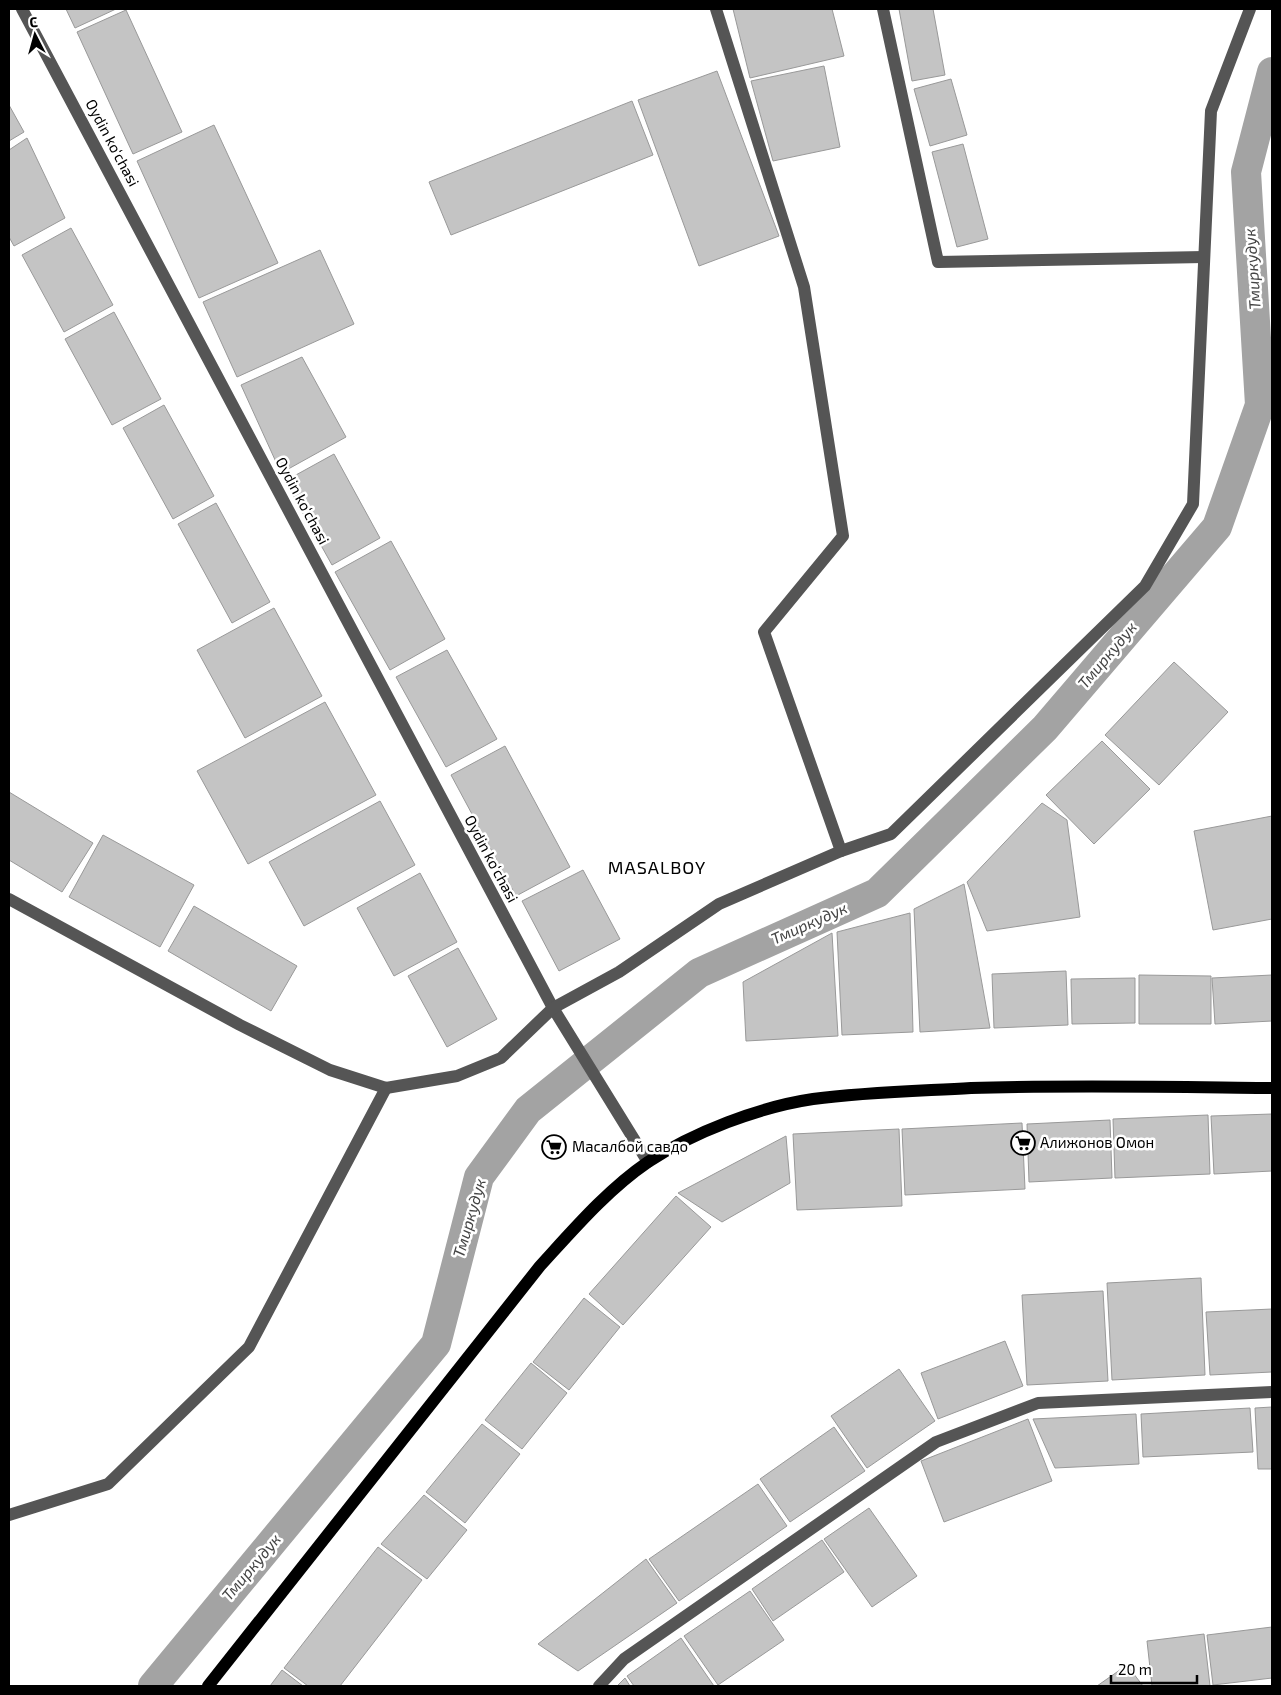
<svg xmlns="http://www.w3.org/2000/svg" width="1281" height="1695" viewBox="0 0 1281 1695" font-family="'Exo 2',sans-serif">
<rect width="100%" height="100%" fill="#fff"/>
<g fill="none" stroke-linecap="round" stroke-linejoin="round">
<path stroke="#a3a3a3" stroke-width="30" d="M 153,1686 L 436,1344 L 479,1177 L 528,1110 L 699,973 L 877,893 L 1045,728 L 1217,527 L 1260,405 L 1246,172 L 1272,72"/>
</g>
<g fill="#c4c4c4" stroke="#999">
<path d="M 66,9 L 116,9 L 75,28 Z"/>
<path d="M 733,9 L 832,9 L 844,56 L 750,78 Z"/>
<path d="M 899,9 L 933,9 L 945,75 L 912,81 Z"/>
<path d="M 126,10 L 182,132 L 133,154 L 77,32 Z"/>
<path d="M 824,66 L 840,147 L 773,161 L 751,81 Z"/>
<path d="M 717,71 L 779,236 L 699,266 L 638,100 Z"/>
<path d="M 951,79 L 967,135 L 930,146 L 914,89 Z"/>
<path d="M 632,101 L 653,155 L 451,235 L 429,182 Z"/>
<path d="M 9,105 L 24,132 L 9,141 Z"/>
<path d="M 214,125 L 278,263 L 199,298 L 137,161 Z"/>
<path d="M 27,138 L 65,218 L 14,246 L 9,237 L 9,150 Z"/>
<path d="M 963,144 L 988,239 L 957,247 L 932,152 Z"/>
<path d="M 71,228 L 113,305 L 64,332 L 22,255 Z"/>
<path d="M 320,250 L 354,324 L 237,377 L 203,302 Z"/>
<path d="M 114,312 L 161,399 L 112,425 L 65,339 Z"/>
<path d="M 302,357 L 346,437 L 281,473 L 241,385 Z"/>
<path d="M 164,405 L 214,496 L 173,519 L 123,428 Z"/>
<path d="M 334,454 L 380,538 L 332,565 L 285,481 Z"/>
<path d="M 216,503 L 270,602 L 232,623 L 178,524 Z"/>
<path d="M 391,541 L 445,639 L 390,670 L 335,572 Z"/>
<path d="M 274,608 L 322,696 L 245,738 L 197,650 Z"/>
<path d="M 447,650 L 497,739 L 446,767 L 396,677 Z"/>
<path d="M 1174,662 L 1228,712 L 1159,785 L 1105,735 Z"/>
<path d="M 325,702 L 376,795 L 248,864 L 197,771 Z"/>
<path d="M 1102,741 L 1150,789 L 1094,844 L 1046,795 Z"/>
<path d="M 505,746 L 570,867 L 516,896 L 451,775 Z"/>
<path d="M 9,792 L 93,843 L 62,892 L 9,860 Z"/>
<path d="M 380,801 L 415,865 L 304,926 L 269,862 Z"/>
<path d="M 1042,803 L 1067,820 L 1080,917 L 987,931 L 967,882 Z"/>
<path d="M 1272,816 L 1272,919 L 1213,930 L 1194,831 Z"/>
<path d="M 103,835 L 194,885 L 160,947 L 69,897 Z"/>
<path d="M 583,870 L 620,939 L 559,971 L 522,901 Z"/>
<path d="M 420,873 L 457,942 L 394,976 L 357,908 Z"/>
<path d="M 964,884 L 990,1028 L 920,1032 L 914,909 Z"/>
<path d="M 194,906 L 297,966 L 271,1011 L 168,951 Z"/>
<path d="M 910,913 L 913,1032 L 842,1035 L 837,932 Z"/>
<path d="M 832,933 L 838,1036 L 746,1041 L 743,982 Z"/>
<path d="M 458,948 L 497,1019 L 447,1047 L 408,976 Z"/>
<path d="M 1066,971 L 1068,1025 L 994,1028 L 992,974 Z"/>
<path d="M 1139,975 L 1211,976 L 1211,1024 L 1139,1024 Z"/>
<path d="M 1272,975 L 1272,1021 L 1215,1024 L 1212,978 Z"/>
<path d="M 1135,978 L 1135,1023 L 1072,1024 L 1071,979 Z"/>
<path d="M 1272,1114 L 1272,1171 L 1214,1174 L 1211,1116 Z"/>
<path d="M 1208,1115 L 1210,1174 L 1115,1178 L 1113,1119 Z"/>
<path d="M 1110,1120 L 1112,1178 L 1029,1182 L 1027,1124 Z"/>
<path d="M 1022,1123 L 1025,1189 L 905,1195 L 902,1129 Z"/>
<path d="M 899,1129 L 902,1206 L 797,1210 L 793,1134 Z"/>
<path d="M 786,1136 L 790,1183 L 722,1222 L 678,1193 Z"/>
<path d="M 676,1196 L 711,1227 L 623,1325 L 589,1294 Z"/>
<path d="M 1201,1278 L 1205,1375 L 1112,1380 L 1107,1283 Z"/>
<path d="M 1103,1291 L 1108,1381 L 1027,1385 L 1022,1295 Z"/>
<path d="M 584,1298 L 620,1327 L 569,1390 L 533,1362 Z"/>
<path d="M 1272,1309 L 1272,1372 L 1210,1375 L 1206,1312 Z"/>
<path d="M 1005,1341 L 1023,1386 L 938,1419 L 921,1373 Z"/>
<path d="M 531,1363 L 567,1393 L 522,1449 L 485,1420 Z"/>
<path d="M 899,1369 L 935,1421 L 867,1468 L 831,1416 Z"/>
<path d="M 1272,1407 L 1272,1469 L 1258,1469 L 1255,1408 Z"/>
<path d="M 1250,1408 L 1253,1452 L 1143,1457 L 1141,1414 Z"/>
<path d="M 1136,1414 L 1139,1464 L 1055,1468 L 1033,1419 Z"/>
<path d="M 1028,1419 L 1052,1481 L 944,1522 L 921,1461 Z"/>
<path d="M 482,1424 L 520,1454 L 465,1523 L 426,1492 Z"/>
<path d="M 834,1427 L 865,1471 L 790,1522 L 760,1479 Z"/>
<path d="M 758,1484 L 787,1526 L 679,1601 L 649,1559 Z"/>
<path d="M 424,1495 L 467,1530 L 427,1579 L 381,1544 Z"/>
<path d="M 869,1508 L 917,1576 L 872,1607 L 824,1539 Z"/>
<path d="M 822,1540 L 844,1572 L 773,1621 L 752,1589 Z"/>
<path d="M 378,1547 L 422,1580 L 340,1686 L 308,1686 L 284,1668 Z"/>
<path d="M 646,1559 L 677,1603 L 578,1671 L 538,1644 Z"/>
<path d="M 750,1591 L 784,1640 L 718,1685 L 684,1636 Z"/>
<path d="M 1272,1627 L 1272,1678 L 1213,1685 L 1207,1635 Z"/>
<path d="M 1204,1634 L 1210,1686 L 1152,1686 L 1147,1641 Z"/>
<path d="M 681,1638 L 714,1686 L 634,1686 L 627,1676 Z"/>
<path d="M 1127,1665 L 1143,1686 L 1097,1686 Z"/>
<path d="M 282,1670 L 303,1686 L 270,1686 Z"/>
<path d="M 625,1678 L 630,1686 L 617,1686 Z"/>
</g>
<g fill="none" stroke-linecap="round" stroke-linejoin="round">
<g stroke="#555" stroke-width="12">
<path d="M 22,9 L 553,1008 L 648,1162"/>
<path d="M 716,9 L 804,287 L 843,536 L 764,632 L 841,851"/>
<path d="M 883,9 L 938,262 L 1204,257"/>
<path d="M 9,899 L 240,1025 L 330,1070 L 386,1088 L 457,1076 L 501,1058 L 553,1008 L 619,972 L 719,904 L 841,851 L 891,834 L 1145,586 L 1193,504 L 1211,111 L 1250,9"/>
<path d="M 9,1515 L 108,1484 L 249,1347 L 386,1088"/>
<path d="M 599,1686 L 624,1659 L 936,1442 L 1038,1403 L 1272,1392"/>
</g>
<path stroke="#000" stroke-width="12" d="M 208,1686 L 540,1266 C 573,1230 607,1190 648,1162 C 694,1132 759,1107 813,1099 C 866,1092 919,1091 971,1088 C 1072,1085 1172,1087 1272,1088"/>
</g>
<defs>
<g id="supermarket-ring" transform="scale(1.25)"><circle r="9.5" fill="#fff" stroke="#000" stroke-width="1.5"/><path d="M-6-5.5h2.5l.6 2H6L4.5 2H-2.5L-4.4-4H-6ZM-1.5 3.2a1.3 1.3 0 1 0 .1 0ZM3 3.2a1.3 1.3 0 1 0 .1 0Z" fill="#000"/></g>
</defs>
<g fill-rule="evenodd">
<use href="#supermarket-ring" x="1023" y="1143"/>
<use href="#supermarket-ring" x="554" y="1147"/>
</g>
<g text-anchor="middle" stroke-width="5" stroke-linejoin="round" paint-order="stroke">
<g font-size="15" fill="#000" stroke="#fff">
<text transform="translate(112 143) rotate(62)" y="5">Oydin ko‘chasi</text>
<text transform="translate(302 501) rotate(62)" y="5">Oydin ko‘chasi</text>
<text transform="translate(491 859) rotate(62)" y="5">Oydin ko‘chasi</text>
</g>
<g font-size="15" fill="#000" stroke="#fff" text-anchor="start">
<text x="1040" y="1148">Алижонов Омон</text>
<text x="572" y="1152">Масалбой савдо</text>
</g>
<g font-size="16" font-style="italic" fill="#444" stroke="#fff">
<text transform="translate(1252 269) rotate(-94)" y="6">Тмиркудук</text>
<text transform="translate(1107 655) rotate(-50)" y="6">Тмиркудук</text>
<text transform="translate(809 923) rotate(-24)" y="6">Тмиркудук</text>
<text transform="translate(469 1218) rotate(-74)" y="6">Тмиркудук</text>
<text transform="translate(251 1567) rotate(-50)" y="6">Тмиркудук</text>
</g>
<g font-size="18" letter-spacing="1" fill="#000" stroke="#fff">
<text x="657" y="874">MASALBOY</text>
</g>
</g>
<rect width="1281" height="1695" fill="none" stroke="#000000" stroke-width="20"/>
<g transform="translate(35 35) rotate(354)" stroke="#ffffff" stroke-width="4" paint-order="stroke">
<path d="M0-4L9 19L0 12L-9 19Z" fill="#000000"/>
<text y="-8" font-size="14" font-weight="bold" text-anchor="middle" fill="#000000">С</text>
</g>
<path d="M1111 1675v8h86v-8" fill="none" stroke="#000000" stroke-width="2.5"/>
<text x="1118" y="1675" font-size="15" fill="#000000" stroke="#ffffff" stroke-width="4" paint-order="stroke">20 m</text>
</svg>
